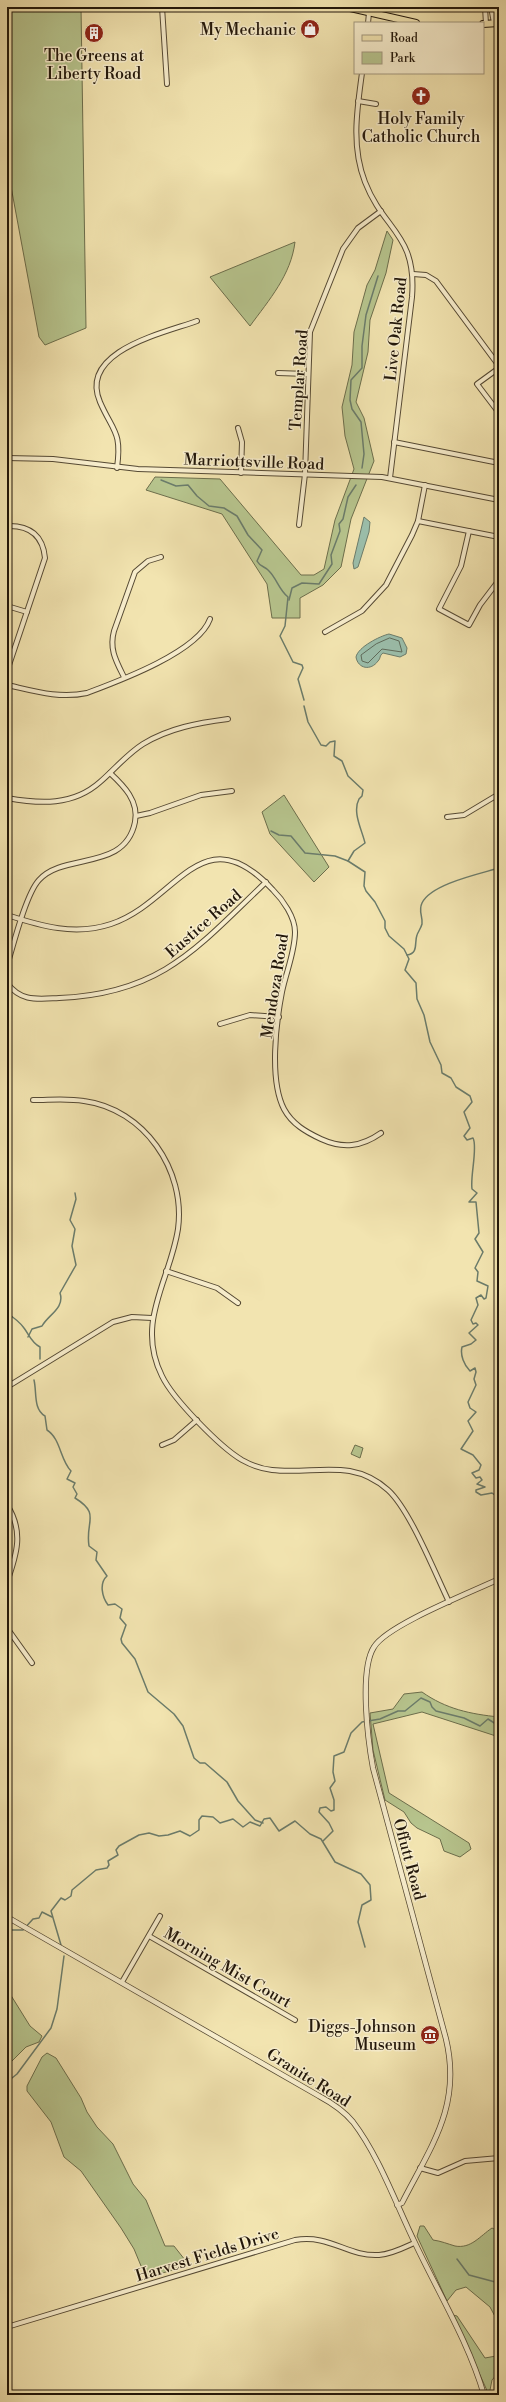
<svg xmlns="http://www.w3.org/2000/svg" width="506" height="2402" viewBox="0 0 506 2402" font-family="'Libre Bodoni',serif">
<rect width="100%" height="100%" fill="#f2e4b0"/>
<filter id="stains"><feTurbulence type="fractalNoise" baseFrequency=".005" numOctaves="4"/><feColorMatrix values="0 0 0 0 .2 0 0 0 0 .09 0 0 0 0 .02 0 0 0 .5 -.17"/></filter>
<radialGradient id="worn" r=".72"><stop offset=".6" stop-color="#630" stop-opacity="0"/><stop offset="1" stop-color="#630" stop-opacity=".3"/></radialGradient>
<g fill="#b7c58e" stroke="#6c6e4c">
<path d="M 7,7 L 81,7 L 86,328 L 45,345 L 39,337 L 7,165 Z"/>
<path d="M 387,231 L 393,240 L 386,273 L 370,320 L 368,352 L 356,402 L 364,418 L 374,461 L 351,519 L 341,567 L 323,585 L 300,598 L 300,618 L 272,618 L 267,584 L 222,514 L 146,490 L 155,477 L 220,479 L 301,575 L 314,575 L 324,569 L 335,520 L 354,469 L 345,436 L 342,407 L 352,365 L 354,332 L 367,285 L 375,270 Z"/>
<path d="M 295,242 C 291,275 269,300 250,326 L 210,277 Z"/>
<path d="M 284,795 L 329,867 L 314,882 L 270,834 L 262,812 Z"/>
<path d="M 355,1445 L 363,1448 L 360,1458 L 351,1454 Z"/>
<path d="M 422,1692 C 446,1709 470,1714 499,1717 L 499,1737 L 422,1712 L 373,1724 L 389,1793 L 469,1843 L 471,1849 L 460,1857 L 444,1851 L 440,1839 L 417,1828 L 411,1823 L 404,1812 L 385,1800 L 373,1750 L 370,1713 L 393,1709 L 404,1694 Z"/>
<path d="M 7,1989 L 30,2026 L 42,2036 L 39,2042 L 26,2047 L 10,2063 L 7,2058 Z"/>
<path d="M 47,2053 L 56,2058 L 81,2098 L 87,2112 L 97,2127 L 113,2144 L 133,2184 L 146,2200 L 165,2246 L 174,2246 L 189,2265 L 146,2278 L 134,2249 L 121,2228 L 81,2171 L 64,2157 L 51,2122 L 27,2091 L 27,2086 L 42,2057 Z"/>
<path d="M 420,2226 L 424,2226 L 433,2240 C 441,2241 448,2244 455,2246 C 471,2249 480,2236 492,2228 L 498,2231 L 499,2324 L 490,2307 L 466,2287 L 456,2290 L 447,2301 L 417,2236 Z"/>
<path d="M 453,2315 L 457,2316 L 485,2358 L 496,2356 L 499,2349 L 499,2372 L 492,2380 L 489,2395 Z"/>
</g>
<g fill="#9bbfac" stroke="#6b7c6b">
<path d="M 364,517 L 370,522 L 369,532 L 358,567 L 354,569 L 353,563 Z"/>
<path d="M 389,634 L 402,638 L 407,648 L 406,654 L 400,657 L 383,653 C 379,656 381,658 378,661 C 371,671 358,669 356,657 C 358,647 380,636 389,634 Z"/>
</g>
<g fill="none" stroke-linecap="round" stroke-linejoin="round">
<path stroke="#5e6b5b" stroke-width="1" d="M 390,638 L 399,641 L 402,652 L 382,649 L 368,663 L 362,661 L 361,655 L 376,644 Z"/>
<g stroke="#6b7c6b" stroke-width="1.5">
<path d="M 362,468 L 364,454 L 361,422 L 352,409 L 350,400 L 351,380 L 362,368 L 362,346 L 366,315 L 378,276"/>
<path d="M 161,480 L 176,486 L 188,485 L 197,496 L 209,506 L 224,508 L 237,516 L 248,535 L 262,550 L 257,561 C 260,567 265,566 269,571 C 277,579 279,590 288,597 L 285,626 L 280,636 L 293,662 L 302,665 L 303,668 L 298,679 L 304,700"/>
<path d="M 289,600 L 292,588 L 302,583 L 319,584 L 332,564 L 331,555 L 340,531 L 339,524 L 343,519 L 348,497 L 356,485"/>
<path d="M 304,706 L 308,722 L 321,745 L 326,746 L 330,742 L 335,741 L 334,756 L 342,761 L 348,776 L 363,790 L 362,796 L 359,799 C 352,812 362,830 365,843 L 354,851 L 348,861 L 365,872 L 364,886 L 366,891 L 375,902 L 385,921 L 385,928 L 389,936 L 404,949 L 409,959 L 405,970 L 416,983 L 417,999 L 424,1015 L 430,1042 L 441,1065 L 442,1073 L 451,1078 L 456,1087 L 470,1096 L 472,1102 L 464,1112 L 470,1128 L 464,1136 L 467,1140 L 473,1138 C 478,1147 470,1176 472,1189 L 477,1193 L 469,1202 L 476,1202 L 479,1233 L 475,1239 L 483,1252 L 475,1268 L 478,1272 L 477,1281 L 488,1286 L 486,1298 L 484,1299 L 481,1295 L 476,1298 L 478,1305 L 471,1320 L 473,1324 L 476,1323 L 478,1325 L 469,1333 L 476,1340 L 471,1344 L 462,1347 C 460,1355 464,1365 470,1371 L 475,1368 L 476,1372 L 474,1379 L 476,1385 L 468,1402 L 470,1408 L 476,1412 L 468,1421 L 473,1431 L 461,1449 L 473,1455 L 481,1465 L 479,1470 L 472,1473 L 476,1478 L 480,1477 L 482,1480 L 477,1484 L 485,1487 L 476,1490 L 476,1492 L 481,1495 L 492,1493 L 499,1498"/>
<path d="M 271,831 L 279,835 L 291,836 L 305,853 L 335,856 L 348,861"/>
<path d="M 407,955 C 419,953 414,943 417,935 C 418,932 421,928 422,924 C 423,916 418,911 422,903 C 431,884 479,874 499,868"/>
<path d="M 7,1313 C 13,1317 19,1321 24,1328 C 30,1336 31,1342 40,1347 L 40,1359"/>
<path d="M 28,1337 L 32,1329 L 42,1326 C 48,1315 65,1308 60,1293 L 76,1265 L 72,1246 L 75,1229 L 70,1220 L 76,1199 L 75,1193"/>
<path d="M 34,1380 C 37,1392 33,1409 45,1416 L 47,1430 C 61,1439 60,1460 71,1471 L 67,1479 L 75,1483 L 73,1487 L 77,1494 L 75,1498 C 101,1514 85,1521 89,1546 L 97,1552 L 96,1560 L 107,1576 C 99,1583 102,1597 108,1605 L 115,1604 L 122,1609 L 120,1618 L 126,1625 L 121,1639 L 122,1643 L 135,1659 L 148,1692 L 174,1714 L 183,1726 L 194,1758 L 200,1763 L 205,1763 L 227,1782 L 238,1801 L 255,1820 L 263,1823"/>
<path d="M 499,1512 L 495,1516 L 499,1520"/>
<path d="M 323,1841 L 333,1831 L 329,1823 L 319,1812 L 320,1808 L 326,1807 L 331,1811 L 334,1810 L 334,1800 L 330,1788 L 335,1781 L 333,1772 L 334,1756 L 344,1752 L 351,1733 L 362,1722 L 380,1719 L 398,1711 L 405,1711 L 421,1698 L 430,1702 L 432,1707 L 436,1711 L 464,1718 L 480,1726 L 488,1719 L 499,1726"/>
<path d="M 7,1930 L 23,1930 L 33,1919 L 39,1918 L 42,1912 L 52,1917"/>
<path d="M 61,1945 L 51,1911 L 61,1898 L 65,1900 L 71,1896 L 72,1890 L 96,1870 L 107,1868 L 109,1865 L 108,1861 L 118,1855 L 116,1850 L 119,1846 L 139,1835 L 149,1833 L 159,1836 L 168,1835 L 180,1831 L 190,1836 L 199,1830 L 199,1820 L 202,1816 L 213,1817 L 220,1823 L 233,1819 L 243,1827 L 250,1822 L 260,1826 L 264,1819 L 270,1818 L 279,1831 L 295,1821 L 310,1834 L 321,1839 L 335,1862 L 361,1874 L 370,1885 L 371,1900 L 362,1905 L 358,1922 L 365,1947"/>
<path d="M 7,2082 L 17,2074 L 51,2028 L 57,2009 L 64,1956"/>
<path d="M 457,2259 L 469,2275 L 499,2283"/>
</g>
<g stroke="#564a34" stroke-width="6">
<g id="minor">
<path d="M 162,7 L 167,84"/>
<path d="M 485,7 L 486,24"/>
<path d="M 491,7 L 494,23"/>
<path d="M 368,23 L 369,13"/>
<path d="M 362,73 C 357,110 351,146 365,182 C 384,231 417,234 412,297 L 390,478"/>
<path d="M 358,101 L 376,104"/>
<path d="M 413,274 L 426,275 L 436,281 L 499,366"/>
<path d="M 499,368 L 477,384 L 499,413"/>
<path d="M 278,373 L 307,374"/>
<path d="M 238,428 L 242,442 L 241,473"/>
<path d="M 394,442 L 499,463"/>
<path d="M 7,458 L 53,459 L 138,469 L 382,477 L 499,500"/>
<path d="M 117,468 C 122,431 113,432 100,402 C 78,351 164,333 197,321"/>
<path d="M 418,521 L 499,537"/>
<path d="M 299,525 L 305,474 L 310,332 L 343,249 L 358,228 L 381,211"/>
<path d="M 7,526 C 30,525 43,536 45,558 L 7,671"/>
<path d="M 469,531 L 461,566 L 439,609 L 469,625 L 480,605 L 499,580"/>
<path d="M 7,606 L 27,612"/>
<path d="M 325,632 L 362,611 L 386,585 L 412,535 L 418,521 L 425,485"/>
<path d="M 124,677 C 116,661 109,649 114,631 L 135,572 L 148,561 L 161,557"/>
<path d="M 7,685 C 34,691 59,699 87,693 C 119,681 198,652 210,619"/>
<path d="M 7,798 C 40,804 73,806 100,782 C 114,770 127,754 143,744 C 169,728 198,723 228,719"/>
<path d="M 136,816 L 150,813 L 201,795 L 232,791"/>
<path d="M 447,817 L 464,815 L 499,794"/>
<path d="M 7,915 C 41,926 75,936 111,924 C 177,902 202,813 273,890 C 283,900 295,917 295,932 C 295,952 286,972 282,992 C 276,1023 269,1080 284,1109 C 292,1124 306,1132 321,1139 C 343,1149 361,1147 381,1133"/>
<path d="M 7,966 C 13,946 26,894 39,880 C 64,852 125,872 135,822 C 139,801 124,786 110,773"/>
<path d="M 7,983 C 21,1002 37,999 59,998 C 161,994 197,948 266,882"/>
<path d="M 220,1024 L 250,1015 L 279,1017"/>
<path d="M 33,1100 C 50,1100 67,1098 84,1101 C 144,1109 186,1170 178,1229 C 170,1281 135,1322 162,1376 C 173,1399 220,1447 242,1460 C 251,1465 262,1469 272,1470 C 314,1475 351,1457 388,1490 C 410,1510 435,1573 449,1602"/>
<path d="M 166,1271 L 217,1288 L 238,1303"/>
<path d="M 7,1387 L 113,1322 L 132,1317 L 152,1318"/>
<path d="M 162,1445 L 174,1440 L 197,1420"/>
<path d="M 7,1505 C 24,1531 17,1554 7,1582"/>
<path d="M 7,1628 L 32,1663"/>
<path d="M 149,1936 L 295,2020"/>
<path d="M 122,1982 L 160,1916"/>
<path d="M 420,2168 L 438,2173 L 465,2161 L 499,2158"/>
<path d="M 7,2327 L 295,2240 C 330,2234 348,2257 379,2255 C 392,2254 403,2248 414,2243"/>
</g>
</g>
<g stroke="#564a34" stroke-width="6">
<g id="tertiary">
<path d="M 7,1917 L 319,2096 C 332,2103 344,2111 353,2122 C 379,2156 396,2204 415,2243 C 438,2292 469,2343 484,2395"/>
<path d="M 397,2205 L 402,2203 C 431,2146 462,2106 446,2039 L 373,1768 C 368,1741 359,1670 374,1647 C 387,1625 472,1592 499,1579"/>
</g>
</g>
<g stroke="#22170a" stroke-width="8">
<g id="primary">
<path d="M 346,7 L 416,23"/>
<path d="M 483,24 L 499,23"/>
</g>
</g>
<use href="#minor" stroke="#f7edcc" stroke-width="4"/>
<use href="#tertiary" stroke="#f7edcc" stroke-width="4.5"/>
<use href="#primary" stroke="#f2e4b0" stroke-width="6"/>
</g>
<defs>
<g id="shop-disc" transform="scale(1)"><circle r="9.5" fill="#8f2418" stroke="#f7edcc"/><path d="M-5-2.5h2.3a2.7 3.5 0 0 1 5.4 0H5L5.5 6h-11ZM-1.5-2.5h3a1.5 2.3 0 0 0-3 0Z" fill="#fff"/></g>
<g id="building-disc" transform="scale(1)"><circle r="9.5" fill="#8f2418" stroke="#f7edcc"/><path d="M-4-6H4V6H1V3H-1V6H-4ZM-2.5-4.3h1.7v1.8h-1.7ZM.8-4.3h1.7v1.8H.8ZM-2.5-1h1.7V.8h-1.7ZM.8-1h1.7V.8H.8Z" fill="#fff"/></g>
<g id="church-disc" transform="scale(1)"><circle r="9.5" fill="#8f2418" stroke="#f7edcc"/><path d="M-1.2-6h2.4v3.5h3.3v2.4h-3.3V6h-2.4V-.1h-3.3v-2.4h3.3Z" fill="#fff"/></g>
<g id="museum-disc" transform="scale(1)"><circle r="9.5" fill="#8f2418" stroke="#f7edcc"/><path d="M0-6L6-3V-2H-6V-3ZM-5-1h2V3h-2ZM-1-1h2V3h-2ZM3-1h2V3H3ZM-6 4H6V6H-6Z" fill="#fff"/></g>
</defs>
<g fill-rule="evenodd">
<use href="#shop-disc" x="310" y="29"/>
<use href="#building-disc" x="94" y="33"/>
<use href="#church-disc" x="421" y="96"/>
<use href="#museum-disc" x="430" y="2035"/>
</g>
<g text-anchor="middle" stroke-width="3" stroke-linejoin="round" paint-order="stroke">
<g font-size="16" fill="#22170a" stroke="#f7edcc" text-anchor="end">
<text x="296" y="35">My Mechanic</text>
<text x="94" y="61" text-anchor="middle">The Greens at<tspan x="94" dy="18">Liberty Road</tspan></text>
<text x="421" y="124" text-anchor="middle">Holy Family<tspan x="421" dy="18">Catholic Church</tspan></text>
<text x="416" y="2032">Diggs-Johnson<tspan x="416" dy="18">Museum</tspan></text>
</g>
<g font-size="16" fill="#22170a" stroke="#f7edcc">
<text transform="translate(395 329) rotate(-84)" y="6">Live Oak Road</text>
<text transform="translate(298 380) rotate(-86)" y="6">Templar Road</text>
<text transform="translate(254 461) rotate(2)" y="6">Marriottsville Road</text>
<text transform="translate(203 923) rotate(-41)" y="6">Eustice Road</text>
<text transform="translate(274 986) rotate(-81)" y="6">Mendoza Road</text>
<text transform="translate(410 1859) rotate(75)" y="6">Offutt Road</text>
<text transform="translate(228 1967) rotate(30)" y="6">Morning Mist Court</text>
<text transform="translate(309 2077) rotate(32)" y="6">Granite Road</text>
<text transform="translate(207 2254) rotate(-17)" y="6">Harvest Fields Drive</text>
</g>
</g>
<rect width="506" height="2402" fill="none" stroke="#f2e4b0" stroke-width="24"/>
<rect x="8" y="8" width="490" height="2386" fill="none" stroke="#22170a" stroke-width="2"/>
<rect x="12" y="12" width="482" height="2378" fill="none" stroke="#22170a"/>
<rect x="354" y="22" width="130" height="52" fill="#f7edcc" stroke="#a2977e"/>
<rect x="362" y="35" width="20" height="6" fill="#f2e4b0" stroke="#a2977e"/>
<text x="390" y="42" font-size="12" fill="#22170a">Road</text>
<rect x="362" y="52" width="20" height="12" fill="#b7c58e" stroke="#a2977e"/>
<text x="390" y="62" font-size="12" fill="#22170a">Park</text>
<rect width="100%" height="100%" filter="url(#stains)"/>
<rect width="100%" height="100%" fill="url(#worn)"/>
</svg>
